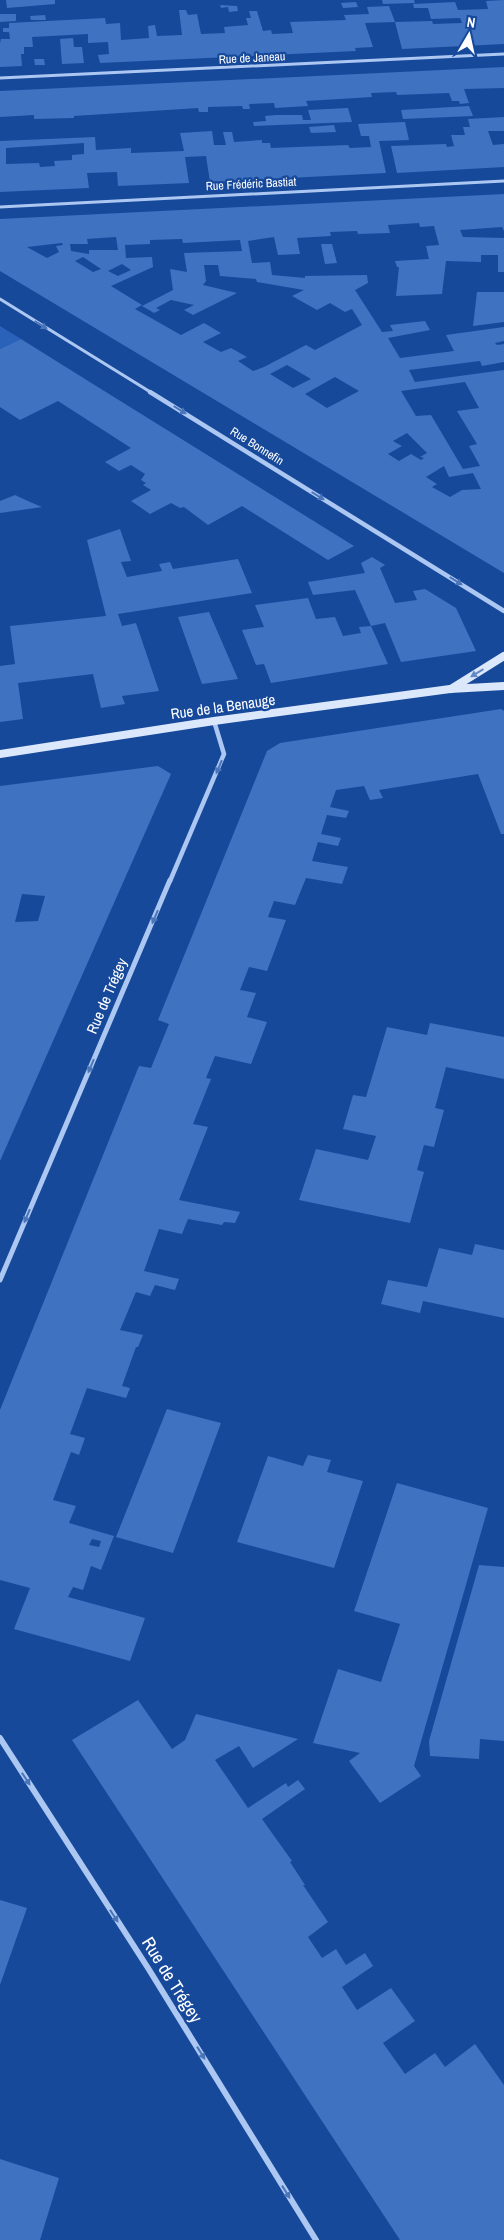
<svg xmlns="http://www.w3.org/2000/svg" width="504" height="2240" viewBox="0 0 504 2240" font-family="'Archivo Narrow',sans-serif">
<rect width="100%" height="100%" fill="#17499b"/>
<path fill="#2a62b9" d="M 0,326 L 21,339 L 0,349 Z"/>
<g fill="#3f72c1" fill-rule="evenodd">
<path d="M 6,0 L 55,0 L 55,4 L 7,8 Z"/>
<path d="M 382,0 L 414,0 L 415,3 L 383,4 Z"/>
<path d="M 504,0 L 504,44 L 402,49 L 395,22 L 432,21 L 433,24 L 462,23 L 460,18 L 431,19 L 428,8 L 414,8 L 413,4 L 455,2 L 458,10 L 488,9 L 486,1 Z"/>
<path d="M 356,2 L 358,7 L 343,8 L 341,3 Z"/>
<path d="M 220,5 L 237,6 L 238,11 L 229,12 L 228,7 L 221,8 Z"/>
<path d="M 389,6 L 395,22 L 365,23 L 373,47 L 355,48 L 356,51 L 100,63 L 98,55 L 109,54 L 108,42 L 88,43 L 88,34 L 32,37 L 33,47 L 24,47 L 24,54 L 21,54 L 22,66 L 0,67 L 0,43 L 1,39 L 10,39 L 9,32 L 3,32 L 3,28 L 9,28 L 9,23 L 105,18 L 106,24 L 120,23 L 121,40 L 149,38 L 148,26 L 155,25 L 157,36 L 182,35 L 179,10 L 186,10 L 188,15 L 197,14 L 201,34 L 225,33 L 224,27 L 248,25 L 246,18 L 251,18 L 249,11 L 257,11 L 263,31 L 271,30 L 272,34 L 293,33 L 290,22 L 346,20 L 344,15 L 369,14 L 367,7 Z"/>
<path d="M 0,14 L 16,14 L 16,21 L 0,22 Z"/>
<path d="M 45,15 L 46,20 L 31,20 L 30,16 Z"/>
<path d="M 73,38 L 74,47 L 82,47 L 84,63 L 62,64 L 60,39 Z"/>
<path d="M 34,59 L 44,59 L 45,65 L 35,65 Z"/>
<path d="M 504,67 L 504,88 L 464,89 L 469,103 L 460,104 L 459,101 L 452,101 L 449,93 L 397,95 L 396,92 L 371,93 L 372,97 L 306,101 L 308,106 L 275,108 L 274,103 L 249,104 L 250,109 L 243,109 L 242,106 L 208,107 L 208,112 L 199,112 L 198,108 L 74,116 L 74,118 L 34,119 L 34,115 L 0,117 L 0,91 Z"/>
<path d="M 469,106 L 473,116 L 403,119 L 401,110 Z"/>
<path d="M 348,108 L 352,122 L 254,126 L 253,122 L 266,121 L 265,116 L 276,115 L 302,115 L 303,120 L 311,120 L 308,110 Z"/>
<path d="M 504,117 L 504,131 L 488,131 L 493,145 L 504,144 L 504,167 L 397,173 L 391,146 L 446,144 L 447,147 L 454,146 L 451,135 L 465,135 L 463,127 L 470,127 L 468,119 Z"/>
<path d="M 405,122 L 409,140 L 379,141 L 386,173 L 210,182 L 206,156 L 185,157 L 189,183 L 118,186 L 117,172 L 87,173 L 89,188 L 0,192 L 0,141 L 95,137 L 96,150 L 131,148 L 131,153 L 184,151 L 180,133 L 212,131 L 214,145 L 226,145 L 223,132 L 232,132 L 234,142 L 262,140 L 262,143 L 270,143 L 271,148 L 348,145 L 350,148 L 371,147 L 369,136 L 361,136 L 358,124 ZM 84,143 L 84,154 L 72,155 L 72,160 L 54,161 L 55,166 L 40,167 L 39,163 L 6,164 L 6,148 Z"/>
<path d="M 334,125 L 336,132 L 311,133 L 309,127 Z"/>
<path d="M 504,194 L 504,231 L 502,227 L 460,230 L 463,237 L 504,238 L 504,272 L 498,272 L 498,255 L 481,255 L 481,262 L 446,261 L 442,294 L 396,296 L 399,267 L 397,267 L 395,261 L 429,259 L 426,246 L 439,245 L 434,226 L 420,227 L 419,223 L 388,225 L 390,233 L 358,234 L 357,231 L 330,232 L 331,236 L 297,238 L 300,254 L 278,255 L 274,237 L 248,241 L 252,263 L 270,262 L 272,275 L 305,278 L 305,276 L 367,275 L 368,283 L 355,290 L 382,332 L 393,331 L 390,325 L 425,321 L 430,330 L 388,338 L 400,358 L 454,351 L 446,335 L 504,327 L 504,341 L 495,343 L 497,345 L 504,344 L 504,362 L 482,366 L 480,361 L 409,370 L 415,382 L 504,370 L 504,573 L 0,271 L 0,219 ZM 116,237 L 118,250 L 89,250 L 89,254 L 71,251 L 70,244 L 88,244 L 87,239 ZM 182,239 L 183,243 L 240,240 L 242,251 L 184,253 L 187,272 L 170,269 L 173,290 L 142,306 L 154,313 L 160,310 L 156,308 L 171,300 L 194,305 L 184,310 L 193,315 L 237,293 L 203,285 L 206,281 L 204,265 L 218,265 L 220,276 L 256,279 L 257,282 L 304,290 L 292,296 L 317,310 L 330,303 L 345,312 L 352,309 L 362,325 L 315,350 L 306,345 L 264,367 L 253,371 L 238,361 L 247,357 L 231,348 L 221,352 L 203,342 L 221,333 L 204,323 L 181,335 L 135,309 L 142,305 L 111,286 L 153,267 L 152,257 L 126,258 L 125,245 L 150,244 L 150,240 ZM 62,243 L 63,245 L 56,246 L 59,252 L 47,258 L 27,247 ZM 83,257 L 101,269 L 93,272 L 75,261 ZM 122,264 L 131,270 L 118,276 L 108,271 ZM 287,365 L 311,379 L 293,388 L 270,374 ZM 335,377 L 359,391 L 327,408 L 305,394 ZM 465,382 L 479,408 L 457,411 L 477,444 L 469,446 L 480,466 L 463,469 L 431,415 L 416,416 L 401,391 ZM 407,433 L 427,453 L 420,457 L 424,458 L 421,460 L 411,454 L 399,461 L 388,454 L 402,446 L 393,441 ZM 444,466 L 449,477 L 473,473 L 481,489 L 462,490 L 450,497 L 432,487 L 437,484 L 426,477 Z"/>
<path d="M 321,244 L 332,244 L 337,263 L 325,264 Z"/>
<path d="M 477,292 L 504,292 L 504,322 L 473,326 Z"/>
<path d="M 21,339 L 93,384 L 354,546 L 328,560 L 242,506 L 208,525 L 184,507 L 180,508 L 171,503 L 150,514 L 131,501 L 151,490 L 143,485 L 146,483 L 141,480 L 145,474 L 131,465 L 119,471 L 105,462 L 131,448 L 58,401 L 20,420 L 0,407 L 0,349 Z"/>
<path d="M 15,495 L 30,502 L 42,507 L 0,513 L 0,501 Z"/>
<path d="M 120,529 L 131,561 L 121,562 L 127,577 L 162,571 L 159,564 L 170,562 L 173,569 L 238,559 L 252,593 L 118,614 L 122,626 L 136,623 L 159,691 L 122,696 L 125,704 L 101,708 L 93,674 L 18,683 L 23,719 L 0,722 L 0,666 L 15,664 L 10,626 L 106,616 L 87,540 Z"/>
<path d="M 372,557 L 385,565 L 380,568 L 395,603 L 417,600 L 413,591 L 425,589 L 456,608 L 476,651 L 401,662 L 385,623 L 371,626 L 355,590 L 313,595 L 308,582 L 365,573 L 361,563 Z"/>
<path d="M 308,598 L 316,619 L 335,617 L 343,636 L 361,633 L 359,627 L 371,626 L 388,664 L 271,683 L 264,664 L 256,665 L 242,630 L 264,627 L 255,605 Z"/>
<path d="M 209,612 L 238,679 L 202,684 L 178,617 Z"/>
<path d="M 501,709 L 504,711 L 504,834 L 501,834 L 478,774 L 379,790 L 383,798 L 370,800 L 364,786 L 336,790 L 330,807 L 349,811 L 346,818 L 327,815 L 321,834 L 341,838 L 338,846 L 318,842 L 312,861 L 348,867 L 342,884 L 306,878 L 295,905 L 274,901 L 268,917 L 286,920 L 267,971 L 249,967 L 240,990 L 256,993 L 247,1017 L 267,1022 L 251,1064 L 215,1056 L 206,1078 L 211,1079 L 193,1124 L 208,1127 L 179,1200 L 240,1212 L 235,1223 L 224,1222 L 222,1225 L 188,1219 L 182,1234 L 159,1229 L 144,1271 L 179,1279 L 175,1290 L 155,1285 L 150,1296 L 136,1292 L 120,1330 L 143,1335 L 138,1347 L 136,1347 L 122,1386 L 130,1388 L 126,1398 L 87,1388 L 70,1434 L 85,1438 L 79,1455 L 71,1452 L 53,1500 L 76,1506 L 69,1523 L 114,1536 L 101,1570 L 91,1566 L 83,1590 L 73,1587 L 68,1597 L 145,1618 L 130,1661 L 14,1629 L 30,1588 L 0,1580 L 0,1410 L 139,1066 L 151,1068 L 169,1024 L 158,1020 L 267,751 L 280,743 ZM 92,1539 L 101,1541 L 99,1547 L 89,1545 Z"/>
<path d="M 158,766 L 171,774 L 0,1161 L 0,786 ZM 22,894 L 45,896 L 38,921 L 15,922 Z"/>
<path d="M 430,1023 L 504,1037 L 504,1079 L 446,1067 L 435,1108 L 444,1110 L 434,1147 L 424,1145 L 417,1170 L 424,1172 L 410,1223 L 299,1200 L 316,1149 L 368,1160 L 376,1136 L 343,1129 L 353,1095 L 366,1097 L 387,1027 L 427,1035 Z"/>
<path d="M 475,1244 L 504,1250 L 504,1318 L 423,1301 L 420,1313 L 381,1304 L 388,1280 L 427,1287 L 439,1248 L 472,1255 Z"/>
<path d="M 167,1409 L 221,1423 L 173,1553 L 116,1537 Z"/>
<path d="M 308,1455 L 331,1460 L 327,1472 L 363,1481 L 334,1568 L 237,1542 L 268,1456 L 303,1466 Z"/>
<path d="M 397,1483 L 488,1508 L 414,1766 L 421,1776 L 380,1803 L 349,1761 L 360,1753 L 313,1743 L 338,1669 L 381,1682 L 400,1624 L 354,1611 Z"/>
<path d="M 479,1565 L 504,1567 L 504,1741 L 480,1739 L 479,1759 L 430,1756 L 429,1741 Z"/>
<path d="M 138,1700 L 172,1749 L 185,1740 L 196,1714 L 298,1739 L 253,1768 L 239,1746 L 215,1760 L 248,1808 L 286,1783 L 288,1787 L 298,1780 L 305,1789 L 262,1819 L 292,1861 L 290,1862 L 305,1885 L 303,1885 L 328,1922 L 308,1937 L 322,1958 L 336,1949 L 346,1965 L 365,1953 L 373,1966 L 342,1987 L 357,2010 L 391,1988 L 415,2021 L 383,2043 L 405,2074 L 435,2053 L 445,2067 L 475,2044 L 504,2085 L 504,2240 L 400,2240 L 72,1740 Z"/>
<path d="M 0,1900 L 27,1908 L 0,1985 Z"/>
<path d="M 0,2159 L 59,2178 L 40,2240 L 0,2240 Z"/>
</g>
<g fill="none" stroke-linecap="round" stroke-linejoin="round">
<g stroke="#acc8f2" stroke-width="3">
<path d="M 0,78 L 504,54"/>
<path d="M 0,207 L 504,181"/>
<path d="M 0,299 L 152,393"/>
</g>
<g stroke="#acc8f2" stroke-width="4.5">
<path d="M 150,392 L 504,611"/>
<path d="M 170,881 L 224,754 L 214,721"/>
</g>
<path stroke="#acc8f2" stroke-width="5" d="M 0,1280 L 170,880"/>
<path stroke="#acc8f2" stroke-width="6" d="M 0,1738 L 148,1968 L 316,2240"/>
<g stroke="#dbe8fc" stroke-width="8">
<path d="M 451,689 L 504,656"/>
<path d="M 0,754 L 214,721 L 450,689 L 504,686"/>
</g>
</g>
<defs><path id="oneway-solid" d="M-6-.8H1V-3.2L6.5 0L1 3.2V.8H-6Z" transform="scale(1.25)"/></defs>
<g fill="#4b75b9">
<use href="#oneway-solid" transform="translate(41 325) rotate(32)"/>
<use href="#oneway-solid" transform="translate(180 410) rotate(32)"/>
<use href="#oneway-solid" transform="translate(318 496) rotate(32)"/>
<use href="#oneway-solid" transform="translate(456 581) rotate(32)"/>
<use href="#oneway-solid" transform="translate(219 767) rotate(113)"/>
<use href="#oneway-solid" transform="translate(155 917) rotate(113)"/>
<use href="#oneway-solid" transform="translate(91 1066) rotate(113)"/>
<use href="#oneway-solid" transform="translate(27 1216) rotate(113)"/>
<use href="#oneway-solid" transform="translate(26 1779) rotate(57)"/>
<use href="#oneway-solid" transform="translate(114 1916) rotate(57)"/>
<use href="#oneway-solid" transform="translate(201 2053) rotate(58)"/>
<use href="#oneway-solid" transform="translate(286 2192) rotate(58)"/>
</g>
<use fill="#6589c2" href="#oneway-solid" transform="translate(477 673) rotate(149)"/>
<g text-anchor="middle" stroke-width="4.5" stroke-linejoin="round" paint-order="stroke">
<g font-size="12" fill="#fff" stroke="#17499b">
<text transform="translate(252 58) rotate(-3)" y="4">Rue de Janeau</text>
<text transform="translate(251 184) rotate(-3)" y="4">Rue Frédéric Bastiat</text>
<text transform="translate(257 446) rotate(32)" y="4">Rue Bonnefin</text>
</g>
<g font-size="15" fill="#fff" stroke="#17499b">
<text transform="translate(223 707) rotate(-8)" y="5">Rue de la Benauge</text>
<text transform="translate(107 996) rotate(-67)" y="5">Rue de Trégey</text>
</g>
<g font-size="18" fill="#fff" stroke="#17499b">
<text transform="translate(172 1980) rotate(58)" y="6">Rue de Trégey</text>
</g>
</g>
<g transform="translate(469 35) rotate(9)" stroke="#17499b" stroke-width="4" paint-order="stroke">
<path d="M0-4L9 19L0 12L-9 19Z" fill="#ffffff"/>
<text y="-8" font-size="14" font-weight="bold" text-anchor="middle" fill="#ffffff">N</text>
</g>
</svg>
